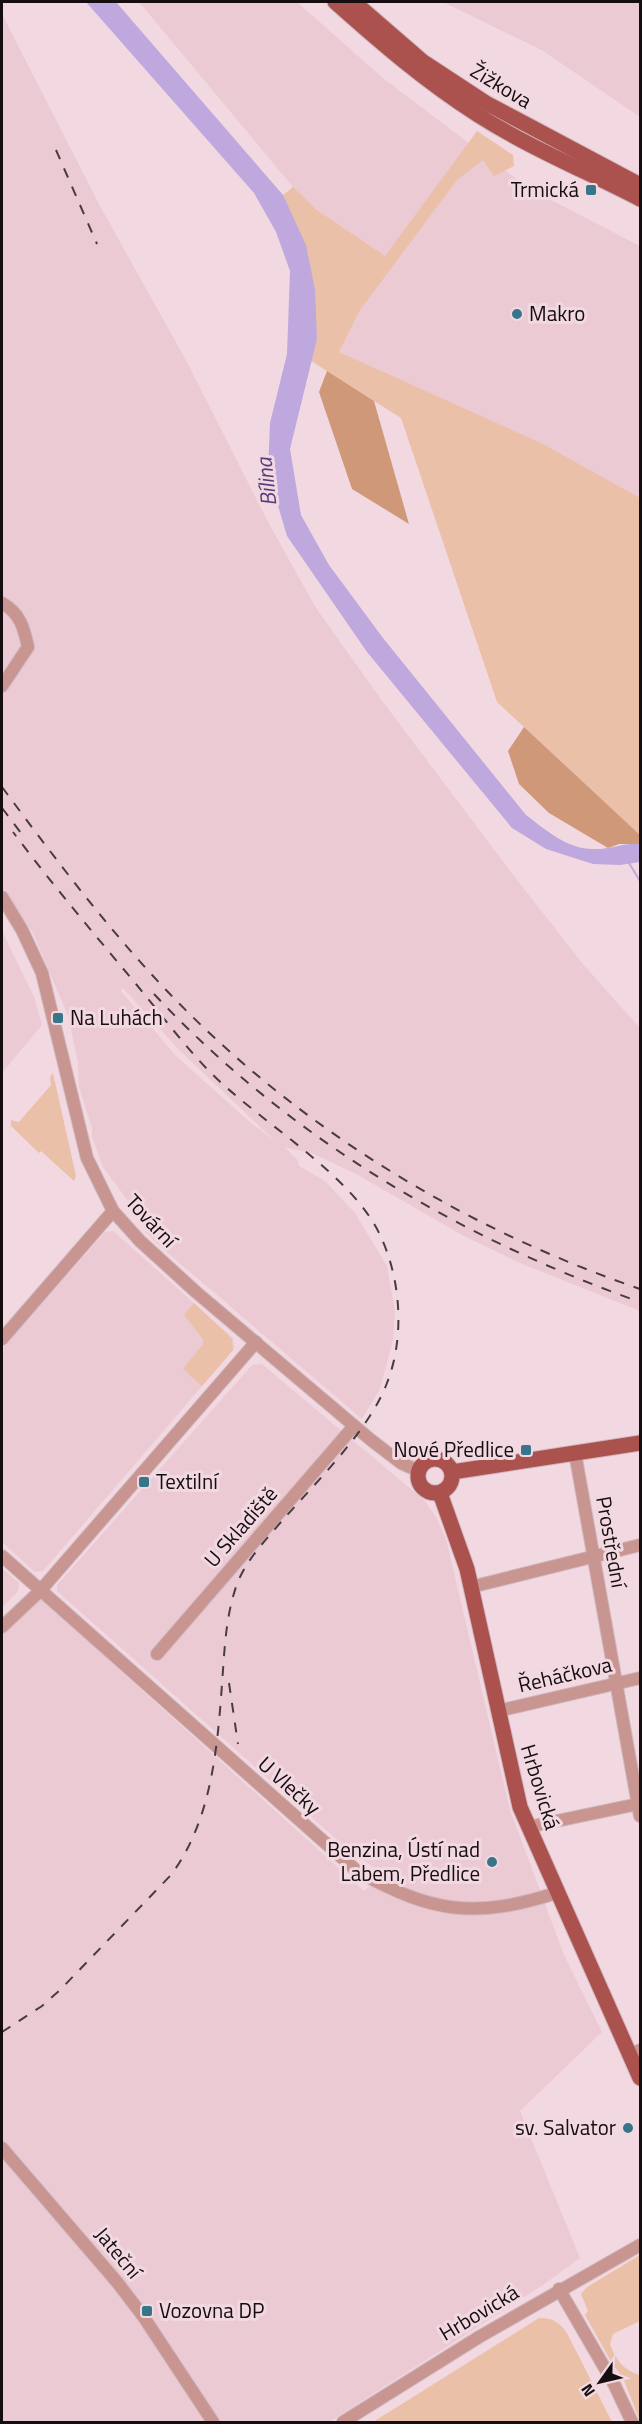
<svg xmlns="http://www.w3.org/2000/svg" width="642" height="2424" viewBox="0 0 642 2424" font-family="'Titillium Web',sans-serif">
<rect width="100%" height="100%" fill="#f2d9e1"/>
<g fill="#ebcad4" fill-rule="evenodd">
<path d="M 139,2 L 297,2 L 384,79 L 530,189 L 640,246 L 640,502 L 339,352 L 360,310 L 394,263 L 317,210 L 293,187 Z"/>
<path d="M 443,2 L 640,2 L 640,117 L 543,51 Z"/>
<path d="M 2,14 L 100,206 L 187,362 L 267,520 L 316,608 L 383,702 L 511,872 L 582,963 L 640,1028 L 640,1311 L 520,1263 L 462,1235 L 356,1174 L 314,1154 L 284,1147 L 297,1159 L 299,1166 L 325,1181 L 355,1213 L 387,1266 L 395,1311 L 393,1340 L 380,1389 L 362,1419 L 155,1242 L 145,1231 L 148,1228 L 103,1167 L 92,1137 L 92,1128 L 79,1087 L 78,1062 L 68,1016 L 33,933 L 2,887 ZM 122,987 L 180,1051 L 274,1140 L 251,1123 L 176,1056 L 121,991 Z"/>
<path d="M 2,931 L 34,997 L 42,1025 L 2,1073 Z"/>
<path d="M 113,1231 L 233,1338 L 234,1349 L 43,1571 L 35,1572 L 2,1542 L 2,1349 L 105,1232 Z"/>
<path d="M 262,1364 L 425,1501 L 436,1517 L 446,1539 L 510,1810 L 564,1955 L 602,2032 L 520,2111 L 580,2258 L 543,2285 L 329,2422 L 2,2422 L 2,1636 L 41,1599 L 364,1891 L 388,1870 L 373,1867 L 343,1845 L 57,1591 L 57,1585 L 252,1365 Z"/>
<path d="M 2,1568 L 19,1583 L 18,1591 L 2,1608 Z"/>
</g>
<g fill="#eac0a8">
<path d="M 477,131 L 513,155 L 514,166 L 494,176 L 483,160 L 457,180 L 360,310 L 339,352 L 543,444 L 640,498 L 640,835 L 497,702 L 401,418 L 311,361 L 317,338 L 283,195 L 293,187 L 317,210 L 385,256 Z"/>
<path d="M 53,1073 L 76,1176 L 74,1181 L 41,1151 L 39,1153 L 11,1126 L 11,1120 L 19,1122 L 51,1085 L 50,1077 Z"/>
<path d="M 194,1303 L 232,1339 L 233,1350 L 202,1386 L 183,1369 L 203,1344 L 203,1339 L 184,1315 Z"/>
<path d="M 640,2255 L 640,2321 L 613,2334 L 610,2344 C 616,2360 623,2370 640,2375 L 640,2421 L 623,2378 L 613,2365 L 585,2315 L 588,2311 L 581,2294 L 587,2287 Z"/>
<path d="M 539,2318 C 553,2318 559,2322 567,2333 L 612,2422 L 373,2422 Z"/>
</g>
<g fill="#ce9879">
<path d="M 327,371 L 374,401 L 409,524 L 352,489 L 319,392 Z"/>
<path d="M 524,727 L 640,835 L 640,844 L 619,844 L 608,848 L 549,813 L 519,784 L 508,751 Z"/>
</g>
<path fill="#bfa8dd" d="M 86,2 L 116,2 L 283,195 L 306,245 L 315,290 L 317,339 L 290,449 L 301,515 L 329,565 L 383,638 L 526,815 C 546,830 567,849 593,849 C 610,850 624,842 640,844 L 640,862 L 620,865 L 593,864 L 546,849 L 512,828 L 367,652 L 287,536 L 268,472 L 270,423 L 287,354 L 290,271 L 276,232 L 254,193 Z"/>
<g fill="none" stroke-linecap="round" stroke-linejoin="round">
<path stroke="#bfa8dd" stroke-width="2" d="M 629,863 L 640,881"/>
<g stroke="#cfb8c0" stroke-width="14">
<g id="minor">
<path d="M 2,603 C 20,613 24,628 28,647 L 2,686"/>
<path d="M 2,897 L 22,930 L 42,973 L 87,1158 L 113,1211 L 140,1241 L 196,1292 L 371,1440 L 401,1463 L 419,1471"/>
<path d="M 2,1339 L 113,1211"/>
<path d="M 575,1453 L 640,1816"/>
<path d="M 2,1556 L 357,1871 C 432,1913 475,1919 556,1893"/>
<path d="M 471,1587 L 640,1545"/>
<path d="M 2,1627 L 40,1591 L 256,1342"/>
<path d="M 157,1654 L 354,1426"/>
<path d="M 498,1711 L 640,1678"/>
<path d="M 528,1827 L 638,1804"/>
<path d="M 629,2055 L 640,2050"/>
<path d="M 2,2148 L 117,2282 L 143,2316 L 213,2422"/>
<path d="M 559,2289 L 614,2384 L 632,2422"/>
<path d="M 343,2422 L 479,2337 L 640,2245"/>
</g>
</g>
<g stroke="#cfb8c0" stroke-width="17">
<g id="major">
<path d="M 335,2 C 381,43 426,82 478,115 C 530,148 586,171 640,199"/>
<path d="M 354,2 L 422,61 L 486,103 L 640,185"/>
<circle cx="435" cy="1476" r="17"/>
<path d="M 452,1472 L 640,1443"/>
<path d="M 440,1493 L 467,1569 L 520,1807 L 640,2078"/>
</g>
</g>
<use href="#minor" stroke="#c89591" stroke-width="12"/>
<use href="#major" stroke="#ab524f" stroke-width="15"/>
<g stroke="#483c40" stroke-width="2" stroke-dasharray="10 10" stroke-linecap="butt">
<path d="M 56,150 L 97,244"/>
<path d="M 2,787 C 54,857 107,928 168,992 C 298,1128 463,1228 640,1289"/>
<path d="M 2,808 L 24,837"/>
<path d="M 154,994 C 288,1137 457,1237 640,1302"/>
<path d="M 229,1683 L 238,1744"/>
<path d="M 2,2032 L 42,2006 L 60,1990 L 171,1875 C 214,1817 218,1740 223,1670 C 225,1641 227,1612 237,1584 C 247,1559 264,1542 281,1522 C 315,1483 369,1431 387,1383 C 405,1337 401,1279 380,1235 C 351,1173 259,1122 209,1071 C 182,1043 160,1013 136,984 C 94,934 52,884 13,832"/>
</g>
</g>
<g fill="#37758b" stroke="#f2d9e1" stroke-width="2">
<rect x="585" y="184" width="12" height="12" rx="3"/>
<circle cx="517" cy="314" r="6"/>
<rect x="52" y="1012" width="12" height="12" rx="3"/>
<rect x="520" y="1444" width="12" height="12" rx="3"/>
<rect x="138" y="1476" width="12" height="12" rx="3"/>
<circle cx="492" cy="1862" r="6"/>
<circle cx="628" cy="2128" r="6"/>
<rect x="141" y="2305" width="12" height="12" rx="3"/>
</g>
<g text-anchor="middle" stroke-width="6" stroke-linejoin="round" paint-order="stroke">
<g font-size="21" fill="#150d10" stroke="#f2d9e1">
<text transform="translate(501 86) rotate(31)" y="7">Žižkova</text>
<text transform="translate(151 1221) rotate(47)" y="7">Tovární</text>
<text transform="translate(241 1527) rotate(-49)" y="7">U Skladiště</text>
<text transform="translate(611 1542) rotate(80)" y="7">Prostřední</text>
<text transform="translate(565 1675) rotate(-13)" y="7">Řeháčkova</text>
<text transform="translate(289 1786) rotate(42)" y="7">U Vlečky</text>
<text transform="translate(540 1787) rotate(73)" y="7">Hrbovická</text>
<text transform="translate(118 2253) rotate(50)" y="7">Jateční</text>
<text transform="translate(479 2313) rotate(-31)" y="7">Hrbovická</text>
</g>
<g font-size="21" fill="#150d10" stroke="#f2d9e1" text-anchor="end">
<text x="579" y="197">Trmická</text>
<text x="529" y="321" text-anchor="start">Makro</text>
<text x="70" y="1025" text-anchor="start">Na Luhách</text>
<text x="514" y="1457">Nové Předlice</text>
<text x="156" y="1489" text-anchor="start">Textilní</text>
<text x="480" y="1857">Benzina, Ústí nad<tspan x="480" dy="24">Labem, Předlice</tspan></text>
<text x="616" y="2135">sv. Salvator</text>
<text x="159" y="2318" text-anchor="start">Vozovna DP</text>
</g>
<g font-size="22" font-style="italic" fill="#5a3c7c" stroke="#f2d9e1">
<text transform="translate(266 482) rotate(-96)" y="8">Bílina</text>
</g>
</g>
<rect width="642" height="2424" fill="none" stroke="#150d10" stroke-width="6"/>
<g transform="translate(600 2382) rotate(236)" stroke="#f2d9e1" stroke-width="4.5" paint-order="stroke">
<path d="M0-4.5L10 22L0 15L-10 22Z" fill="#150d10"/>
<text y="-9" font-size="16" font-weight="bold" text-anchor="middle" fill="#150d10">N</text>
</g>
</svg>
